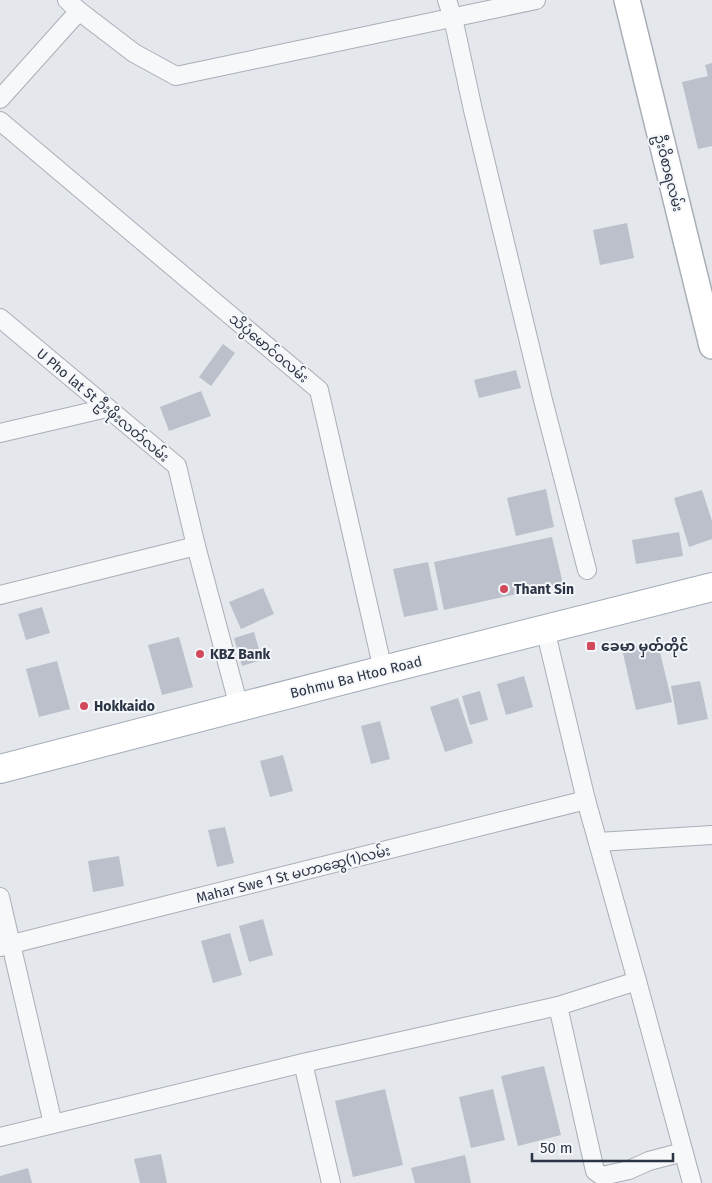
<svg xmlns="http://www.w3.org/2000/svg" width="712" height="1183" viewBox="0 0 712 1183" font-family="'Fira Sans','Noto Sans Myanmar',sans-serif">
<rect width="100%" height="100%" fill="#e4e7ec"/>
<g fill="#bbc0ca">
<path d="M 712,63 L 712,146 L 698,149 L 682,82 L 708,76 L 705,65 Z"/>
<path d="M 627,223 L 634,258 L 600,265 L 593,230 Z"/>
<path d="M 223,344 L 235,353 L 211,386 L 199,377 Z"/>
<path d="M 516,370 L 521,388 L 479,398 L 474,380 Z"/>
<path d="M 201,391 L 211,416 L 169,431 L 160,407 Z"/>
<path d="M 546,489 L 554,527 L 516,536 L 507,498 Z"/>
<path d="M 702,490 L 712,521 L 712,539 L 689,547 L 674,498 Z"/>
<path d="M 679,532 L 683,556 L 636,564 L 632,540 Z"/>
<path d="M 552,537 L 563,584 L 444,610 L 434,562 Z"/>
<path d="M 428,562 L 438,610 L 404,617 L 393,569 Z"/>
<path d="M 263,588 L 274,614 L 241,629 L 229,602 Z"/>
<path d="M 42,607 L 50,633 L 26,640 L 18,614 Z"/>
<path d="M 254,632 L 262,660 L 242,666 L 234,638 Z"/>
<path d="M 179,637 L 193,687 L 162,695 L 148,645 Z"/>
<path d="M 657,640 L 672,702 L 636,710 L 622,649 Z"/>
<path d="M 57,661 L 70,709 L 39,717 L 26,669 Z"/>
<path d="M 524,676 L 533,707 L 506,715 L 497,684 Z"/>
<path d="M 700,681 L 708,719 L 678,725 L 671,686 Z"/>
<path d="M 480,691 L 488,720 L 470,725 L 462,696 Z"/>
<path d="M 458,698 L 473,743 L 445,752 L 430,707 Z"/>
<path d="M 380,721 L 390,759 L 371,764 L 361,726 Z"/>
<path d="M 283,755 L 293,791 L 270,797 L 260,761 Z"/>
<path d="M 225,827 L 234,863 L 217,867 L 208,830 Z"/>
<path d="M 119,856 L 124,886 L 93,892 L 88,861 Z"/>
<path d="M 263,919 L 273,955 L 249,962 L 239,926 Z"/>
<path d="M 230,933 L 242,975 L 213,983 L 201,941 Z"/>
<path d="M 544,1066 L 561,1135 L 518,1146 L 501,1076 Z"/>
<path d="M 385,1089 L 403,1165 L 353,1177 L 335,1101 Z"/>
<path d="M 493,1089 L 505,1140 L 471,1148 L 459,1097 Z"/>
<path d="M 161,1154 L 167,1183 L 140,1183 L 134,1159 Z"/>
<path d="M 465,1155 L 471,1183 L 415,1183 L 411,1168 Z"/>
<path d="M 28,1168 L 32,1183 L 0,1183 L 0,1176 Z"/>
</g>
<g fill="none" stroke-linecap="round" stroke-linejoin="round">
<g stroke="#a9aeb7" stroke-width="20">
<g id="minor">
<path d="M 67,0 L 79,11 L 134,53 L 176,76 L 536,0"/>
<path d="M 447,0 L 453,18 L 473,110 L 543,400 L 587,570"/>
<path d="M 0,99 L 79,11"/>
<path d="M 0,121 L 319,390 L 383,670"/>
<path d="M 0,318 L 177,466 L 196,546 L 239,707"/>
<path d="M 0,433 L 107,408"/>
<path d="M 0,595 L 196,546"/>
<path d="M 545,629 L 586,800 L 637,981 L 692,1183"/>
<path d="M 598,842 L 712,835"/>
<path d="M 0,897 L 53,1124"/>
<path d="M 0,947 L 586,800"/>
<path d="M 558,1006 L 595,1171 L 602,1176 L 629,1170 L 649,1161 L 683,1152"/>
<path d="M 303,1063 L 331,1183"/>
<path d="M 0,1137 L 303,1063 L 558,1006 L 637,981"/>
</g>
</g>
<g stroke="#a9aeb7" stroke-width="28">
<path id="secondary" d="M 627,0 L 712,346"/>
</g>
<g stroke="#a3abb8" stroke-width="30">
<path id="primary" d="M 0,769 L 383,670 L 712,587"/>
</g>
<use href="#minor" stroke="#f7f8fa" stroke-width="18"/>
<use href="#secondary" stroke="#fff" stroke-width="25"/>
<use href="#primary" stroke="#fff" stroke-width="28"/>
</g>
<g fill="#d1495b" stroke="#f4f6f9" stroke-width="2">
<circle cx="504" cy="589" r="5"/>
<rect x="586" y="641" width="10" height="10" rx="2.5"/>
<circle cx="200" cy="654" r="5"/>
<circle cx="84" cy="706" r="5"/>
</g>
<g text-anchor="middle" stroke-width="4" stroke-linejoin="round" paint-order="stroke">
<g font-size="14" fill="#2b3445" stroke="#f4f6f9">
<text transform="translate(669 173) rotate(76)" y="5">ဦးဝိစာရလမ်း</text>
<text transform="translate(269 348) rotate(40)" y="5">သိပ္ပံမောင်ဝလမ်း</text>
<text transform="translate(103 405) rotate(40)" y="5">U Pho lat St ဦးဖိုးလတ်လမ်း</text>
<text transform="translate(356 677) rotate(-14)" y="5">Bohmu Ba Htoo Road</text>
<text transform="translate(293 874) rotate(-14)" y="5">Mahar Swe 1 St မဟာဆွေ(1)လမ်း</text>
</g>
<g font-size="14" font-weight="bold" fill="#2b3445" stroke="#f4f6f9" text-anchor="start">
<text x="514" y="594">Thant Sin</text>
<text x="601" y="651">ခေမာ မှတ်တိုင်</text>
<text x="210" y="659">KBZ Bank</text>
<text x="94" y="711">Hokkaido</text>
</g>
</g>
<path d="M532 1153v8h141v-8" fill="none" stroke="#2b3445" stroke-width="2.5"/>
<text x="540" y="1153" font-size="15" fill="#2b3445" stroke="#f4f6f9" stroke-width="4" paint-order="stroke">50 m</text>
</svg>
